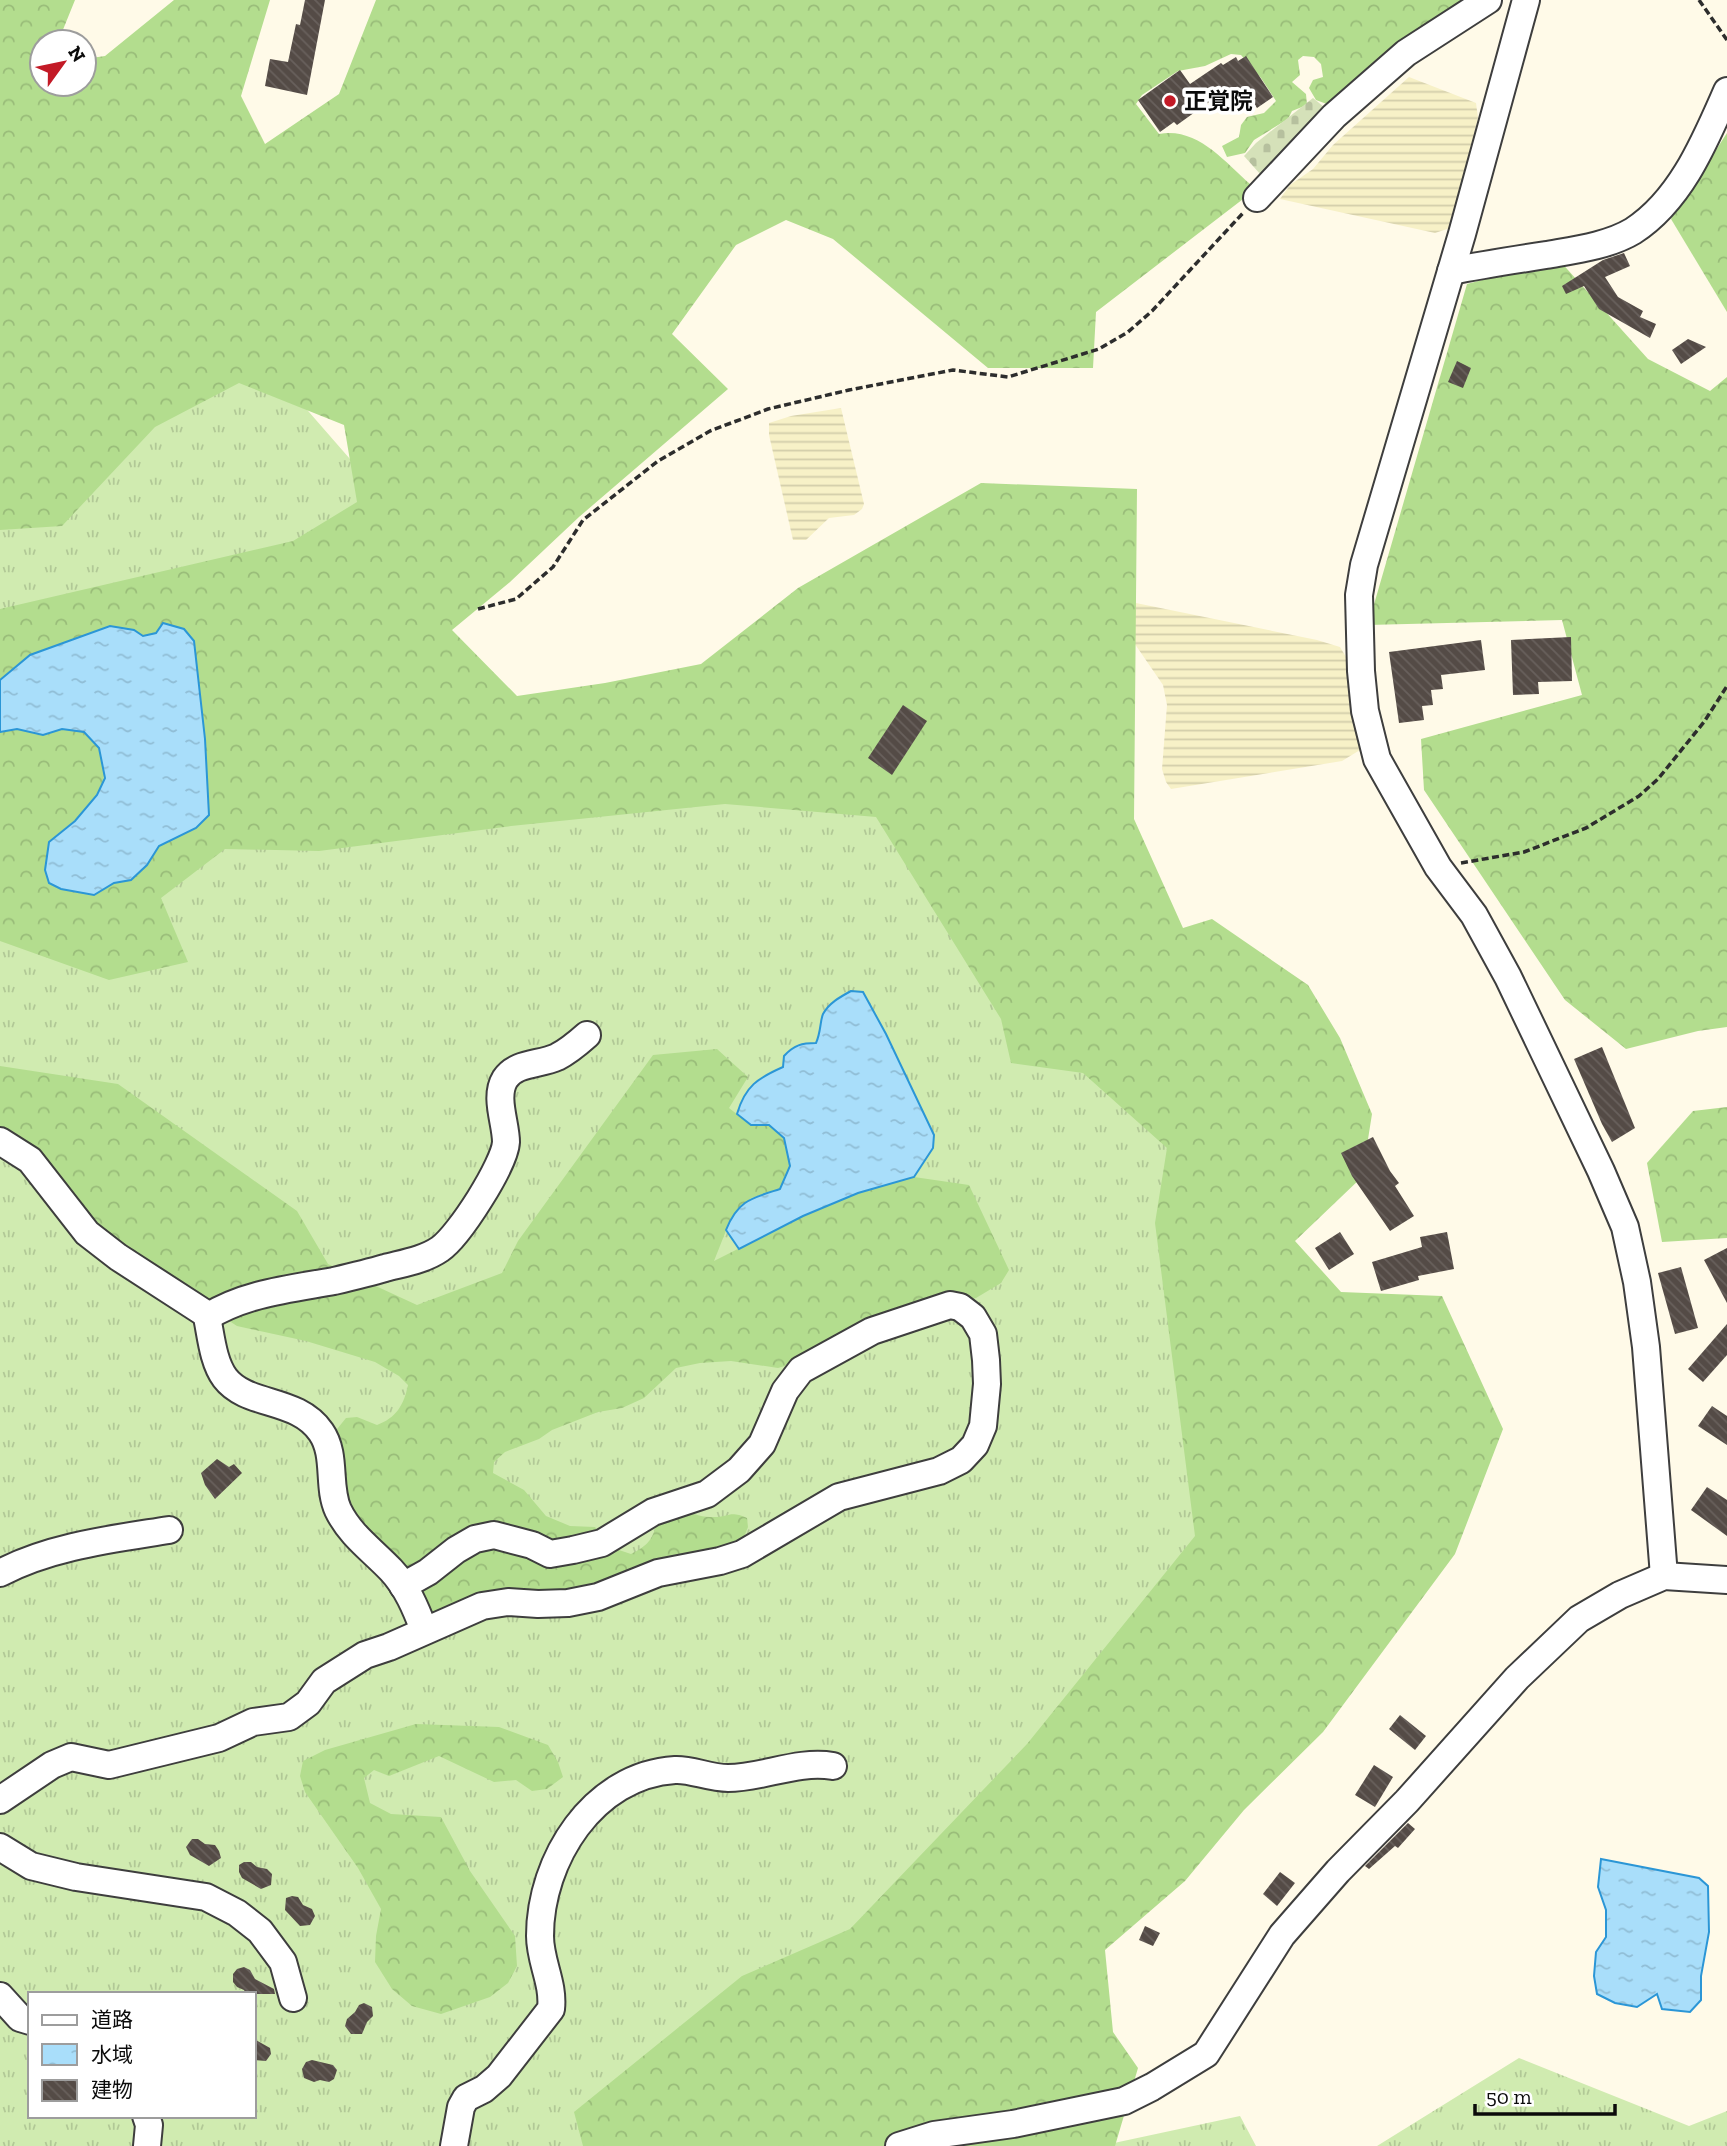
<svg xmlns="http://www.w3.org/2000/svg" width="1727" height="2146" viewBox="0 0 1727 2146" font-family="'Zilla Slab','Noto Sans JP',serif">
<defs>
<pattern id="farmland-rules" width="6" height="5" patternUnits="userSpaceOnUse" patternTransform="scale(1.75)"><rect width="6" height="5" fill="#f7f1c7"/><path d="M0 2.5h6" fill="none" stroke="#d2cdaa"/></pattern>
<pattern id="grass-tufts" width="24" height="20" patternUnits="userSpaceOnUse" patternTransform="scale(1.75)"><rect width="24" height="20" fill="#d0ebb0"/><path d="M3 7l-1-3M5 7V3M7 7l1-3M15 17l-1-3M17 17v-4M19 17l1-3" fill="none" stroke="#b1c896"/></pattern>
<pattern id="forest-crowns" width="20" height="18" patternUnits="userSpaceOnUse" patternTransform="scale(1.75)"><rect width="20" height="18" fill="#b3dd8e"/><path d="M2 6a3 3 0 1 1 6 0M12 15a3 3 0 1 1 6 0" fill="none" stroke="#99bc79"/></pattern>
<pattern id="cemetery-stones" width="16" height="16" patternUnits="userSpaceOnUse" patternTransform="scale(1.75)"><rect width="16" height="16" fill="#d5e1b9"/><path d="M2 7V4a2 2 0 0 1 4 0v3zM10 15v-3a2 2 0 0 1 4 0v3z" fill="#b6c09e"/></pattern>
<pattern id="water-ripples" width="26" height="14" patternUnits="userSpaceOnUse" patternTransform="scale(1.75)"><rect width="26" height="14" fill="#a9defa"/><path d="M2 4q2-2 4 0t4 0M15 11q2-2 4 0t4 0" fill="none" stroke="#90bdd5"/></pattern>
<pattern id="building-back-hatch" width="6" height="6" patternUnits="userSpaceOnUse" patternTransform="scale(1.75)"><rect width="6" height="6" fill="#544b46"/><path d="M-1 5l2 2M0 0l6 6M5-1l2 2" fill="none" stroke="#68605c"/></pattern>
</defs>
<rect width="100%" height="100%" fill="#fffae8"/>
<g fill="url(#farmland-rules)">
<path d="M 1409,77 L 1476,103 L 1478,118 L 1450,228 L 1435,233 L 1280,199 L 1290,185 L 1313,169 L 1333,145 Z"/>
<path d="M 841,408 L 864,504 L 862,509 L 854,515 L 829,518 L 806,540 L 793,540 L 769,435 L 769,423 L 791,416 Z"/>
<path d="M 1131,602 L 1317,640 L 1340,647 L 1346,657 L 1354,726 L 1360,750 L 1342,761 L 1171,789 L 1166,782 L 1162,769 L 1167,705 L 1163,685 L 1128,634 Z"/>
</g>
<g fill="url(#grass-tufts)" fill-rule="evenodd">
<path d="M 0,131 L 275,373 L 350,459 L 373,522 L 506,727 L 966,645 L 1262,1292 L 1374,1461 L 1058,2013 L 1085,2146 L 0,2146 ZM 30,1994 L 254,1994 L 254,2116 L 30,2116 Z"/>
<path d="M 1519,2058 L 1689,2126 L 1727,2111 L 1727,2146 L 1377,2146 Z"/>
<path d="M 1240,2116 L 1256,2146 L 1100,2146 Z"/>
</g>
<g fill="url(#forest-crowns)">
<path d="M 0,0 L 75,0 L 58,42 L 42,42 L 42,84 L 84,84 L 84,59 L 105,56 L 174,0 L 270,0 L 241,96 L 265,144 L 339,94 L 376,0 L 1463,0 L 1332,106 L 1316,100 L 1309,88 L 1313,80 L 1323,77 L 1321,64 L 1314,57 L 1303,56 L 1298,60 L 1300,75 L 1292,82 L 1306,94 L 1307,105 L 1292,111 L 1288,119 L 1254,140 L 1245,153 L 1227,157 L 1222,146 L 1239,137 L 1241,125 L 1247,117 L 1264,113 L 1276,101 L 1261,78 L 1241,55 L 1231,54 L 1205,66 L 1178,71 L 1142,95 L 1136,104 L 1159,134 C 1197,127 1224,161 1250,184 L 1247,196 L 1096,312 L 1093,368 L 988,368 L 833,239 L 786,220 L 736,245 L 672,334 L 728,389 L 579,517 L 510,582 L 452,630 L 517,696 L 605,683 L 701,664 L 798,588 L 981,483 L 1137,489 L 1134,819 L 1183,928 L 1212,919 L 1308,985 L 1340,1038 L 1372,1114 L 1362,1177 L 1295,1241 L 1341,1292 L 1442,1296 L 1503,1429 L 1455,1554 L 1323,1732 L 1244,1810 L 1185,1881 L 1105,1950 L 1113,2032 L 1138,2068 L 1115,2146 L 583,2146 L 574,2112 L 742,1976 L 850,1929 L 1027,1744 L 1195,1536 L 1155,1223 L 1167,1148 L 1083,1073 L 1011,1063 L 1001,1019 L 876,817 L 725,804 L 511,826 L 319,851 L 225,849 L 161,898 L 188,962 L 109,980 L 0,941 L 0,732 L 17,729 L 43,735 L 62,729 L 84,732 C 89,737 96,743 99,749 C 117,785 85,813 59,833 L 80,892 L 94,895 L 114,883 L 131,880 L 147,865 L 159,846 L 196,828 L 209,815 L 205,739 L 194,641 L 184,629 L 143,636 L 134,630 L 70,642 L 30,655 L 0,680 L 0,609 L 293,541 L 357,502 L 344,425 L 239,383 L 155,427 L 62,526 L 0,530 Z"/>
<path d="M 1727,133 L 1727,312 L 1671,219 Z"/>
<path d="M 1559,260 L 1648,359 L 1710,391 L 1727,377 L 1727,1027 L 1698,1031 L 1626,1049 L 1565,1000 L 1424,790 L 1421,739 L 1582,695 L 1562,620 L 1368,625 L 1467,284 Z"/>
<path d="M 717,1049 L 748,1077 L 729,1108 L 751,1125 L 769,1125 L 784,1137 L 790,1166 L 780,1189 L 751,1198 L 731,1218 L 714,1261 L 803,1216 L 858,1193 L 914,1177 L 969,1185 L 1009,1270 L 1001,1283 L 976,1298 L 888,1324 L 799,1362 L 778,1368 L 731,1361 L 700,1363 L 676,1368 L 644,1398 L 622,1408 L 598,1412 L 552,1430 L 539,1439 L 505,1452 L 494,1462 L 493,1473 L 524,1490 L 546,1516 L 570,1526 L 595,1527 L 613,1548 L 631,1554 C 648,1546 654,1538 657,1520 L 679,1508 C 690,1512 701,1518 713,1517 C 729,1517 730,1510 747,1518 L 748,1527 L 742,1542 L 603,1587 L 431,1612 L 423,1605 L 407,1574 L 350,1512 L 329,1439 L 346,1418 L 357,1417 L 377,1425 C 396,1418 404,1405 408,1385 L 399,1376 L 375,1362 L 306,1341 L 237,1326 L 132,1258 L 0,1144 L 0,1066 L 118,1084 L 297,1211 L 328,1264 L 417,1305 L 502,1273 L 518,1241 L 653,1055 Z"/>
<path d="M 1727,1107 L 1727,1238 L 1662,1242 L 1647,1163 L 1693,1111 Z"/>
<path d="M 416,1724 L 499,1727 L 548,1745 L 558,1762 L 563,1777 L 547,1789 L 532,1791 L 516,1780 L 494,1782 L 439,1756 L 389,1776 L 374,1770 L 364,1778 L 370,1803 L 391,1814 L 441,1817 L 470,1871 L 515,1936 L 517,1966 L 508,1983 L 490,1997 L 441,2014 L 412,2006 L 392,1989 L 375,1962 L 376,1936 L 381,1909 L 358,1868 L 305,1792 L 300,1776 L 303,1761 L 325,1750 Z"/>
</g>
<path fill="url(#cemetery-stones)" d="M 1313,98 L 1329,111 L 1307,134 L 1261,175 L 1244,156 L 1256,143 Z"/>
<g fill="url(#water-ripples)" stroke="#2b96d6" stroke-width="2">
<path d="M 163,623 L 184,629 L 194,641 L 205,739 L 209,815 L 196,828 L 159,846 L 147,865 L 131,880 L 114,883 L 94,895 L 61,889 L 49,883 L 45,870 L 49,842 L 75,821 L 97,795 L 105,778 L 99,748 L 84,732 L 62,729 L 43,735 L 17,729 L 0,732 L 0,680 L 30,655 L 110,626 L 134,630 L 143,636 L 156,633 Z"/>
<path d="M 851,991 L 863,992 L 886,1034 L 934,1135 L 933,1148 L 914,1177 L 858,1193 L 803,1216 L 739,1249 L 726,1230 C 738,1200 752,1198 780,1189 L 790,1166 L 784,1138 L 769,1125 L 751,1125 L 737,1114 C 745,1086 758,1078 783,1067 L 784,1056 C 794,1045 802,1043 816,1043 C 821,1032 820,1021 823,1014 C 829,1003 840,997 851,991 Z"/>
<path d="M 1601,1859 L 1699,1878 L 1708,1886 L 1709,1932 L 1701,1976 L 1701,2000 L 1690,2012 L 1662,2009 L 1657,1994 L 1637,2007 L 1615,2003 L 1597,1994 L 1594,1976 L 1596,1952 L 1606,1937 L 1606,1910 L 1598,1887 Z"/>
</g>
<g fill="url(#building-back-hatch)">
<path d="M 305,0 L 325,0 L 307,95 L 265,86 L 270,59 L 288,62 L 296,24 L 300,25 Z"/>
<path d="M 1246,56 L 1273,97 L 1257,108 L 1245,90 L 1222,105 L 1216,97 L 1177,125 L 1174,122 L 1160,132 L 1138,100 L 1180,70 L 1190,84 L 1221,63 L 1223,65 L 1236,57 L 1238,61 Z"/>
<path d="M 1624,253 L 1630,266 L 1605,277 L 1618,297 L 1643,311 L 1640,317 L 1656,324 L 1650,338 L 1599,309 L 1584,286 L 1566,294 L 1562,286 L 1603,260 Z"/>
<path d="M 1688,339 L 1706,347 L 1681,364 L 1672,350 Z"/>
<path d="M 1457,361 L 1471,368 L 1463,388 L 1448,382 Z"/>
<path d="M 1571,637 L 1572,681 L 1538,682 L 1539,694 L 1513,695 L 1511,640 Z"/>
<path d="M 1481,640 L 1485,670 L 1441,675 L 1443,689 L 1431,690 L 1433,705 L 1422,706 L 1424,720 L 1399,723 L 1389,652 Z"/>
<path d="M 903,705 L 927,721 L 892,775 L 868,758 Z"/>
<path d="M 1602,1047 L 1635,1128 L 1612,1142 L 1602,1124 L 1574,1059 Z"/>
<path d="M 1373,1137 L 1390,1171 L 1399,1183 L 1395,1186 L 1414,1216 L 1390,1231 L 1352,1176 L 1341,1153 Z"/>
<path d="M 1340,1232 L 1354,1254 L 1329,1270 L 1315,1248 Z"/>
<path d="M 1447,1232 L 1454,1269 L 1418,1276 L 1419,1280 L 1381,1291 L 1372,1262 L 1422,1247 L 1420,1237 Z"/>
<path d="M 1727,1248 L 1727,1303 L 1704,1260 Z"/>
<path d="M 1681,1267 L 1698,1328 L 1675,1334 L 1658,1273 Z"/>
<path d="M 1727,1324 L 1727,1355 L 1703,1382 L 1688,1369 Z"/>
<path d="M 1712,1406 L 1727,1416 L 1727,1445 L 1698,1426 Z"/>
<path d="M 217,1459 L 229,1467 L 234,1464 L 242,1473 L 215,1499 L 205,1485 L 201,1473 Z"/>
<path d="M 1707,1487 L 1727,1500 L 1727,1536 L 1691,1510 Z"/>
<path d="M 1400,1715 L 1426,1736 L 1415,1750 L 1389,1729 Z"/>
<path d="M 1374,1765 L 1393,1777 L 1375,1807 L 1355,1795 Z"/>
<path d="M 1408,1823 L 1415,1829 L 1398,1848 L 1395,1846 L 1369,1869 L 1365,1866 Z"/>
<path d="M 192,1839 L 198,1839 L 205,1844 L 215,1845 L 219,1851 L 221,1858 L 209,1866 L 190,1855 L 186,1847 Z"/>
<path d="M 244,1862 L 251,1862 L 257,1867 L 267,1869 L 272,1874 L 271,1885 L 261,1889 L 242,1878 L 239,1872 L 239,1865 Z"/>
<path d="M 1280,1872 L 1295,1883 L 1277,1906 L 1263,1894 Z"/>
<path d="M 292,1896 L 298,1897 L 303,1905 L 312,1909 L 315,1916 L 310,1925 L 300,1926 L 285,1910 L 286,1898 Z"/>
<path d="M 1145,1926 L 1160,1933 L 1153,1946 L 1139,1940 Z"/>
<path d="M 244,1967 L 250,1970 L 255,1979 L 274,1989 L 275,1994 L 246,1994 L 244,1990 L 237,1987 L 233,1982 L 233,1974 L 237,1969 Z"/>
<path d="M 364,2003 L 372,2007 L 373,2016 L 367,2022 L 362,2034 L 351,2034 L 345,2026 L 347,2019 L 355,2012 L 359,2005 Z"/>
<path d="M 254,2039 L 270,2048 L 271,2054 L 266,2061 L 254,2060 Z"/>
<path d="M 312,2060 L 333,2065 L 337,2070 L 334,2079 L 329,2082 L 320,2080 L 314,2082 L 304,2078 L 302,2069 L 306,2062 Z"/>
</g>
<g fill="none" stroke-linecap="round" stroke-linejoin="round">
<g stroke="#3e3e3e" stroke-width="30">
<g id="minor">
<path d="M 1526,0 L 1462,234 L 1364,565 L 1359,595 L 1361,671 L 1365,711 L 1377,759 L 1438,867 L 1474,915 L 1508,977 L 1601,1171 L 1625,1227 L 1637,1282 L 1646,1347 L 1664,1576"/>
<path d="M 1257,198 L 1334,116 L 1406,53 L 1488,0"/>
<path d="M 1451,271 C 1482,265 1514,260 1546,255 C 1574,250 1608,246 1633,231 C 1681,200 1705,141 1727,91"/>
<path d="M 0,1141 L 30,1160 L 87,1233 L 118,1257 L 203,1312 L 207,1317 C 211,1336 213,1362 225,1378 C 247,1407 297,1397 321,1432 C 337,1455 327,1486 338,1510 C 350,1535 372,1550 391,1570 C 407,1587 416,1609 424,1630"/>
<path d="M 207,1317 C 246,1293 290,1289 334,1281 C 351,1277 368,1273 385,1268 C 404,1263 424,1260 440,1249 C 459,1236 505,1164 506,1142 C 506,1123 494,1097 505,1079 C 516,1062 540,1065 557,1057 C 569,1051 578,1043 587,1035"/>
<path d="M 0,1573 C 51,1546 113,1539 169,1530"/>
<path d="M 0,1800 L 52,1765 L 71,1757 L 109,1765 L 219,1738 L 253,1722 L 289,1717 L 308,1703 L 324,1681 L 365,1655 L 389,1647 L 482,1606 L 508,1602 L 538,1604 L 568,1603 L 598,1597 L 658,1573 L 720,1561 L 742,1554 L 839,1497 L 939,1471 L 961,1460 L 975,1445 L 983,1426 L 987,1384 L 986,1360 L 983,1334 L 973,1317 L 960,1307 L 950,1305 L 872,1331 L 801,1370 L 785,1391 L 762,1444 L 739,1470 L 707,1494 L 653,1512 L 602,1543 L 573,1550 L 550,1554 L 532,1545 L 494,1535 L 475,1539 L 456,1550 L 428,1572 L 403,1586"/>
<path d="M 0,1847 L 31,1866 L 76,1877 L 206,1897 L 237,1913 L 260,1931 L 283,1962 L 293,1998"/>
<path d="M 0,1996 L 20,2018 L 30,2021"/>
<path d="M 146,2116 L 149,2125 L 147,2146"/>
<path d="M 454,2146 L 461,2107 L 466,2098 L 484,2089 L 499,2076 L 551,2009 C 554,1983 540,1962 540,1936 C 540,1860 593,1775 675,1770 C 691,1769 709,1778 728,1778 C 763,1778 797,1760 833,1766"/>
<path d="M 899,2146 L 934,2135 L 1013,2124 L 1124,2101 L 1152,2087 L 1206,2054 L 1282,1935 L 1338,1871 L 1407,1801 L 1517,1678 L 1579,1619 L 1620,1595 L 1664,1576 L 1727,1580"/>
</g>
</g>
<g stroke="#2d2d2d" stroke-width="3.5" stroke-dasharray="7 3.5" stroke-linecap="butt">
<path d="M 1699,0 L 1727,40"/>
<path d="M 478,609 L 516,599 L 553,567 L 583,520 L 658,461 L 710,431 L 768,409 L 849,390 L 953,370 L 1008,377 L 1099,349 L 1128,332 L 1152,311 L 1243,213"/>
<path d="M 1461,863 L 1524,852 L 1586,828 L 1639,796 L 1658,779 L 1704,722 L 1727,686"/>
</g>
<use href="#minor" stroke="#fff" stroke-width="26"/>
</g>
<circle fill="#c31a26" stroke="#fff" stroke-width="2.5" cx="1170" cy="101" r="7"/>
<g text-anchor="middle" stroke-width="7" stroke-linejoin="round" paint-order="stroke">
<g font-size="23" font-weight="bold" fill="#0b0b0b" stroke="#fff" text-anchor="start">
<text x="1184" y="109">正覚院</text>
</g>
</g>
<rect x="28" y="1992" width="228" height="126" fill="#ffffff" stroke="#9d9d9d" stroke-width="2"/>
<rect x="42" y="2015" width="35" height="10" fill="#ffffff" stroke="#9d9d9d" stroke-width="2"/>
<text x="91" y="2027" font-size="21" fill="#0b0b0b">道路</text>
<rect x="42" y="2044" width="35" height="21" fill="url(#water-ripples)" stroke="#9d9d9d" stroke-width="2"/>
<text x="91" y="2062" font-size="21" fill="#0b0b0b">水域</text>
<rect x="42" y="2080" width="35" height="21" fill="url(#building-back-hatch)" stroke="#9d9d9d" stroke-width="2"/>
<text x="91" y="2097" font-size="21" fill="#0b0b0b">建物</text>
<g transform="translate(63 63) rotate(57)"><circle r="33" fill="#ffffff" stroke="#9d9d9d" stroke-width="2"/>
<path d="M0-5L12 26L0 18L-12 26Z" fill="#c31a26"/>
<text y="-10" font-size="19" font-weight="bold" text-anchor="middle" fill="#0b0b0b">N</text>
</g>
<path d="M1475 2104v10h140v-10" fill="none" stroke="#0b0b0b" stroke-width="3.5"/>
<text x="1486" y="2104" font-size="21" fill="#0b0b0b" stroke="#ffffff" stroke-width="5" paint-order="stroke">50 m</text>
</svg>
